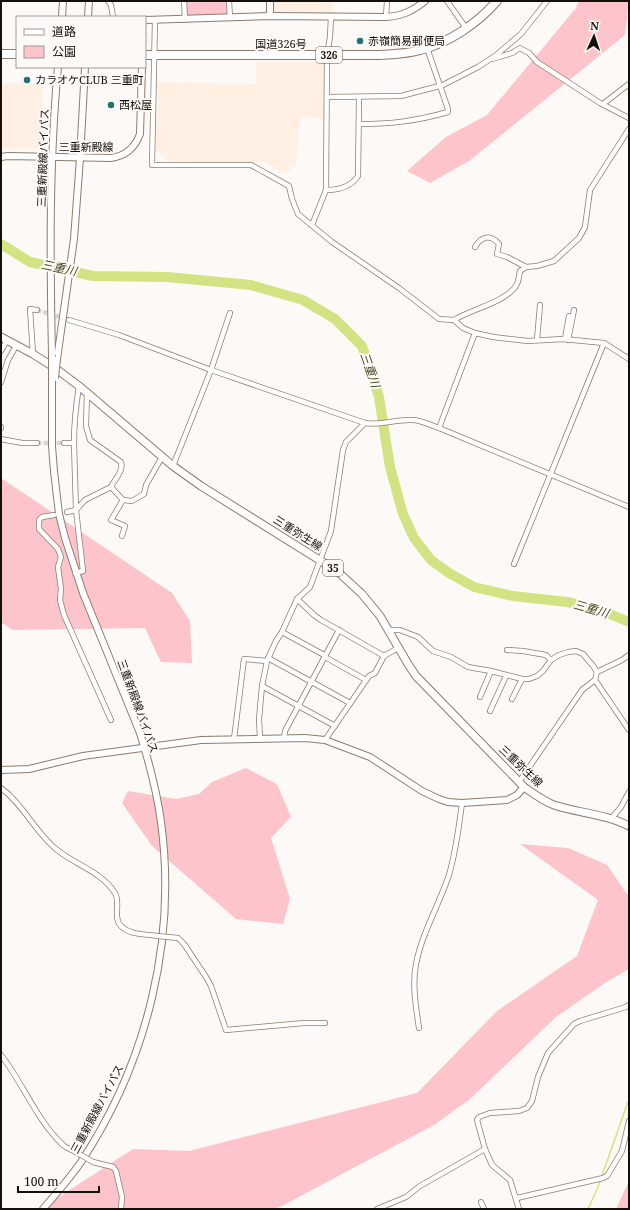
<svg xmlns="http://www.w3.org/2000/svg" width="630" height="1210" viewBox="0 0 630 1210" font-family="'Noto Serif','Noto Sans JP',serif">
<rect width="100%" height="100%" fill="#fdf9f6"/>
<g fill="#fff0e3">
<path d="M 273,1 L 332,1 L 333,16 L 272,14 Z"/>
<path d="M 256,62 L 326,62 L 327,119 L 300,117 L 296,165 L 285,174 L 266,162 L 168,161 L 156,150 L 157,82 L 256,84 Z"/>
<path d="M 1,83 L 42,83 L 43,148 L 1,149 Z"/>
</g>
<g fill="#fec4cb">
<path d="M 186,1 L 230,1 L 231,17 L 187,17 Z"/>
<path d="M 579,1 L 629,1 L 625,35 L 469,161 L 430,183 L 407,171 L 446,137 L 487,115 L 576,8 Z"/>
<path d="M 1,478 L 172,593 L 190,621 L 192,663 L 161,662 L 145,628 L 12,630 L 1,622 Z"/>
<path d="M 246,768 L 277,784 L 291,817 L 271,838 L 290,899 L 283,924 L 236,919 L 152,846 L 122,803 L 128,791 L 176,799 L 199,794 L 212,782 Z"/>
<path d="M 520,844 L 568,848 L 607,865 L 629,897 L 629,969 L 608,981 L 556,1017 L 470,1099 L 434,1125 L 280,1207 L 273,1209 L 40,1209 L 133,1149 L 189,1151 L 417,1093 L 497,1011 L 577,956 L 598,900 Z"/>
<path d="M 629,1181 L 629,1209 L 616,1209 Z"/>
</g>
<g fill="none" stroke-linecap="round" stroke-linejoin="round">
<path stroke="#d3e383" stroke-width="1.5" d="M 588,1209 L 598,1187 L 629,1099"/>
<path stroke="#d3e383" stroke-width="10" d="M 1,244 L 30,262 L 93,276 L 167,277 L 251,285 L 303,300 L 335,319 L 362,346 L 379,397 L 390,467 L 403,514 L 414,538 L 431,560 L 449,573 L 474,587 L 513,596 L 567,602 L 595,608 L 629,622"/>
<g stroke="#dad6d2" stroke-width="4.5" stroke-dasharray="4.5 2" stroke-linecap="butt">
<path d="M 37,310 L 66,319"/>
<path d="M 37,443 L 64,443"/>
</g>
<g stroke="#8d7c6d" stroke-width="6">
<g id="street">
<path d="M 108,1 L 111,5 L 113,17"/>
<path d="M 184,1 L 185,20"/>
<path d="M 229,1 L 230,18"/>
<path d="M 447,1 L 466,28"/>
<path d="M 386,17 L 387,1"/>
<path d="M 155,20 L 152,165 L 251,165 L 289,186 L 292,199 L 298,214 L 332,242 L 399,288 L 439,319 L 454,320 L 463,328 L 475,333 L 493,337 L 528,341 L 563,339 L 604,343 L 629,359"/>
<path d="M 492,59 L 512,53 L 520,48 L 529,53 L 537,62 L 600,103 L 629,118"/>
<path d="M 328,97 L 401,96 L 443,85 L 478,67 L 495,56 L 521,34 L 547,1"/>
<path d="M 603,104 L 629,84"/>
<path d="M 359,124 C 392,124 416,121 448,112 L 448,109 L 427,48"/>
<path d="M 326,190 C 338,190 351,187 358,176 L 359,97"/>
<path d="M 312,225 L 326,190 L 327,55 L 330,37 L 331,17"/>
<path d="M 475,247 C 481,237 490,233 499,244 L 497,254 L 507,257 L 526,267 L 537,266 L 554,261 L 579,238 L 585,227 L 590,190 L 629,129"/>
<path d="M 69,320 L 119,335 L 211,370 L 365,423 C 380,426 396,419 412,420 C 421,420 430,425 439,428 L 629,507"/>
<path d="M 454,320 C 471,309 508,302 517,284 C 519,280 519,275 520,271 L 526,267"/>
<path d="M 565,339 L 569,316"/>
<path d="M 537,340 L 540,305"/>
<path d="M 568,340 L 574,310"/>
<path d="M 1,351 L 7,340"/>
<path d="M 33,354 L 30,309 L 37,310"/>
<path d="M 1,382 L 8,360 L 16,346"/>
<path d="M 87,392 L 86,426 L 90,440 L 121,462 C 124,471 114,480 111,487 L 123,500"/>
<path d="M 1,427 L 1,428"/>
<path d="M 439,428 L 475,333"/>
<path d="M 1,439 L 22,443 L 37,443"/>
<path d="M 64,443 L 74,443 C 74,423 76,405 79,386"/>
<path d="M 74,443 L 76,510 L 83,571 L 75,573"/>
<path d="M 173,466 L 211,370 L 230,313"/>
<path d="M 67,512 L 76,510 L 85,500 L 111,487"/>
<path d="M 54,515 L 42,517 L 39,520 L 39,529 L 58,549 L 61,557 L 58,567 L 61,589 L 60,600 L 64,615 L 111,720"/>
<path d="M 122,536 L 125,526 L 111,520 L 123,500 L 132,501 L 144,494 L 146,485 L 162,457"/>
<path d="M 514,564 L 604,343"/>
<path d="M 297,599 L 314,615 L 321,620 L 384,656"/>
<path d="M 389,630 L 400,630 L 418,637 L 433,651 L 451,657 L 468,667 L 491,671 L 522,679 L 529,679 L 537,676 L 543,671 L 551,660 L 559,655 L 568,652 L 576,651 L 583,654 L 594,667 L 597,672 L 595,680 L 582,690 L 519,782"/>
<path d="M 282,632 L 326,656"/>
<path d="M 507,650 L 523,651 L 546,655 L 551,660"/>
<path d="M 325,657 L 366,680"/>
<path d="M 268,658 L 350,703"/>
<path d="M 597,672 L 622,660 L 629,655"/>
<path d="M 595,680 L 629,730"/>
<path d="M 262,686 L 335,726"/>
<path d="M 480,697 L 491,671"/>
<path d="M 512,699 L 522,679"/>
<path d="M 490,711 L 506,676"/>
<path d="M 260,738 L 259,719 L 262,686 L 267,661 L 276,641 L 282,632 L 297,599 L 310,587 L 331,531 L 343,450 L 346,442 L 365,423"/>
<path d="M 284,738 L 285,731 L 339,630"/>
<path d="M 234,739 L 244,659 L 267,661"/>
<path d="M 325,740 L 369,676 L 375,673 L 384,656 L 398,648"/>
<path d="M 1,788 C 23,804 35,832 56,849 C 75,865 101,871 115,893 C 121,903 112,919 122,927 C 131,935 145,934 157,936"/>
<path d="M 611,819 L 621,807 L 629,792"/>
<path d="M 168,937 L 178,938 L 184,944 L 206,977 L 211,986 L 226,1030 L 304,1023 L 325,1023"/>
<path d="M 419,1028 C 416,1007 412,985 416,964 C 422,933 439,905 449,875 C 456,851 459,827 462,803"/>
<path d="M 1,1055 C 23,1083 37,1121 63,1145 C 66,1148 70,1149 74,1151"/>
<path d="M 93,1162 L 113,1167 L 116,1171 L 122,1197 L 121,1209"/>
<path d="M 517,1198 L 603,1178 L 607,1176 L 622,1151 L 629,1121"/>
<path d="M 481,1202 L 484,1209"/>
<path d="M 377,1209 L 406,1197 L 420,1186 L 485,1149"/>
<path d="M 519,1209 L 510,1180 L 492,1165 L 485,1149 L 477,1120 L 479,1117 L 490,1113 L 519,1111 L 527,1108 L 532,1101 L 538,1077 L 548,1053 L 574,1024 L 580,1021 L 626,1007 L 629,1005"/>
</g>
</g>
<g stroke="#8d7c6d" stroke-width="8">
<g id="secondary">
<path d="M 270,16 L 270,1"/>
<path d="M 62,17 L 63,1"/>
<path d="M 88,17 L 89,1"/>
<path d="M 145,20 L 270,16 L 386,17 C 402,16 413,11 425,1"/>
<path d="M 1,157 L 8,156 L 111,158 C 125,156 135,148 140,134 L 142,67"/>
<path d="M 52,355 C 50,259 49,163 58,67"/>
<path d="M 57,359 L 74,239 L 80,158 L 85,67"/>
<path d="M 1,770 L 29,769 L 83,756 L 201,740 L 305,738 L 325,740 L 370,757 L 422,791 L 439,799 L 448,802 L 462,803 L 507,800 L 517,795 L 524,787"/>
<path d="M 43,1209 C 56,1194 70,1178 81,1162 C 147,1062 177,940 161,822 C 157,792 149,762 140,733 L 83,593 L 65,538 L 59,514 L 54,471 L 52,446 L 52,376"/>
</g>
</g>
<g stroke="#8d7c6d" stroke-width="9">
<path id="primary" d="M 1,337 L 33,354 L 55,368 L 79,386 L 173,466 L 201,486 L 337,571 L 362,594 L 380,616 L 408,664 L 416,676 L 524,787 C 534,794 543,801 554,805 C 578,813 606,814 629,826"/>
</g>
<g stroke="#8d7c6d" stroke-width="10">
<g id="highway">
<path d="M 1,54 L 17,54"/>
<path d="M 145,55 L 380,55 C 394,54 407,54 420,50 C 449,43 478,23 497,1"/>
</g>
</g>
<use href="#street" stroke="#fff" stroke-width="4.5"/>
<use href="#secondary" stroke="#fff" stroke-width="6"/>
<use href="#primary" stroke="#fff" stroke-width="7"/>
<use href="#highway" stroke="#fff" stroke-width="8"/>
<g stroke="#8d7c6d" stroke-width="6" stroke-linecap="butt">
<g id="street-bridge">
<path d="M 157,936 L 168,937"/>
<path d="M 74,1151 L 93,1162"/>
</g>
</g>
<g stroke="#8d7c6d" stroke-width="8" stroke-linecap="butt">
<g id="secondary-bridge">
<path d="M 52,376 L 52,355"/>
<path d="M 55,378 L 57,359"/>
</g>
</g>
<use href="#street-bridge" stroke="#fff" stroke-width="4.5"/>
<use href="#secondary-bridge" stroke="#fff" stroke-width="6"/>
</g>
<g fill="#257071" stroke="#fdf9f6" stroke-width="1.5">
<circle cx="360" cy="41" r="4"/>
<circle cx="27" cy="80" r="4"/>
<circle cx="111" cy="105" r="4"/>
</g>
<g text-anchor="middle" stroke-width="4" stroke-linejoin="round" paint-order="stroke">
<g fill="#fdf9f6" stroke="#5b5550" stroke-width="1">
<rect x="316" y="47" width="26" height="16" rx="3"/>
<rect x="323" y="560" width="20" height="16" rx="3"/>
</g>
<g font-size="10" font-weight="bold" fill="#150f09">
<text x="329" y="59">326</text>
<text x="333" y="572">35</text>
</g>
<g font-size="11" fill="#150f09" stroke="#fdf9f6" text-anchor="start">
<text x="368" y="45">赤嶺簡易郵便局</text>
<text x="35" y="84">カラオケCLUB 三重町</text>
<text x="119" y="109">西松屋</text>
</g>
<g font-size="11" fill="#150f09" stroke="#fdf9f6">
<text x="281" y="48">国道326号</text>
<text x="86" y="151">三重新殿線</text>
<text transform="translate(43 158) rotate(-88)" y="4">三重新殿線バイパス</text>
<text transform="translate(298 533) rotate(32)" y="4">三重弥生線</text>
<text transform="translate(138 706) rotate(70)" y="4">三重新殿線バイパス</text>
<text transform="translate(521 766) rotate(43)" y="4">三重弥生線</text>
<text transform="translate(97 1109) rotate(-62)" y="4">三重新殿線バイパス</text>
</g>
<g font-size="12" font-style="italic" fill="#3e451c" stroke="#fdf9f6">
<text transform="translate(59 268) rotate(12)" y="4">三重川</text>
<text transform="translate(370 370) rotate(71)" y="4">三重川</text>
<text transform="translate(591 609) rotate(16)" y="4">三重川</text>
</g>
</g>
<rect width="630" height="1210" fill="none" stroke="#150f09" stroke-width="4"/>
<rect x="16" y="16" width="130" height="52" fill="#fdf9f6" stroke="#a09b97"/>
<rect x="24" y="29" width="20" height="6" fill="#ffffff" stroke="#a09b97"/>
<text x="52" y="36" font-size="12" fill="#150f09">道路</text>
<rect x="24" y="46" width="20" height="12" fill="#fec4cb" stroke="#a09b97"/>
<text x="52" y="56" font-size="12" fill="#150f09">公園</text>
<g transform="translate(594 36) rotate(3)" stroke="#fdf9f6" stroke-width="3" paint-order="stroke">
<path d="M0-3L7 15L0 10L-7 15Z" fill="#150f09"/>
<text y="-6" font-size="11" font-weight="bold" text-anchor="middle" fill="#150f09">N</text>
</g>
<path d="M18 1186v6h81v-6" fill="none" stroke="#150f09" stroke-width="2"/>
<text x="24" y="1186" font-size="12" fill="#150f09" stroke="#fdf9f6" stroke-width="3" paint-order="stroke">100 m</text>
</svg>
